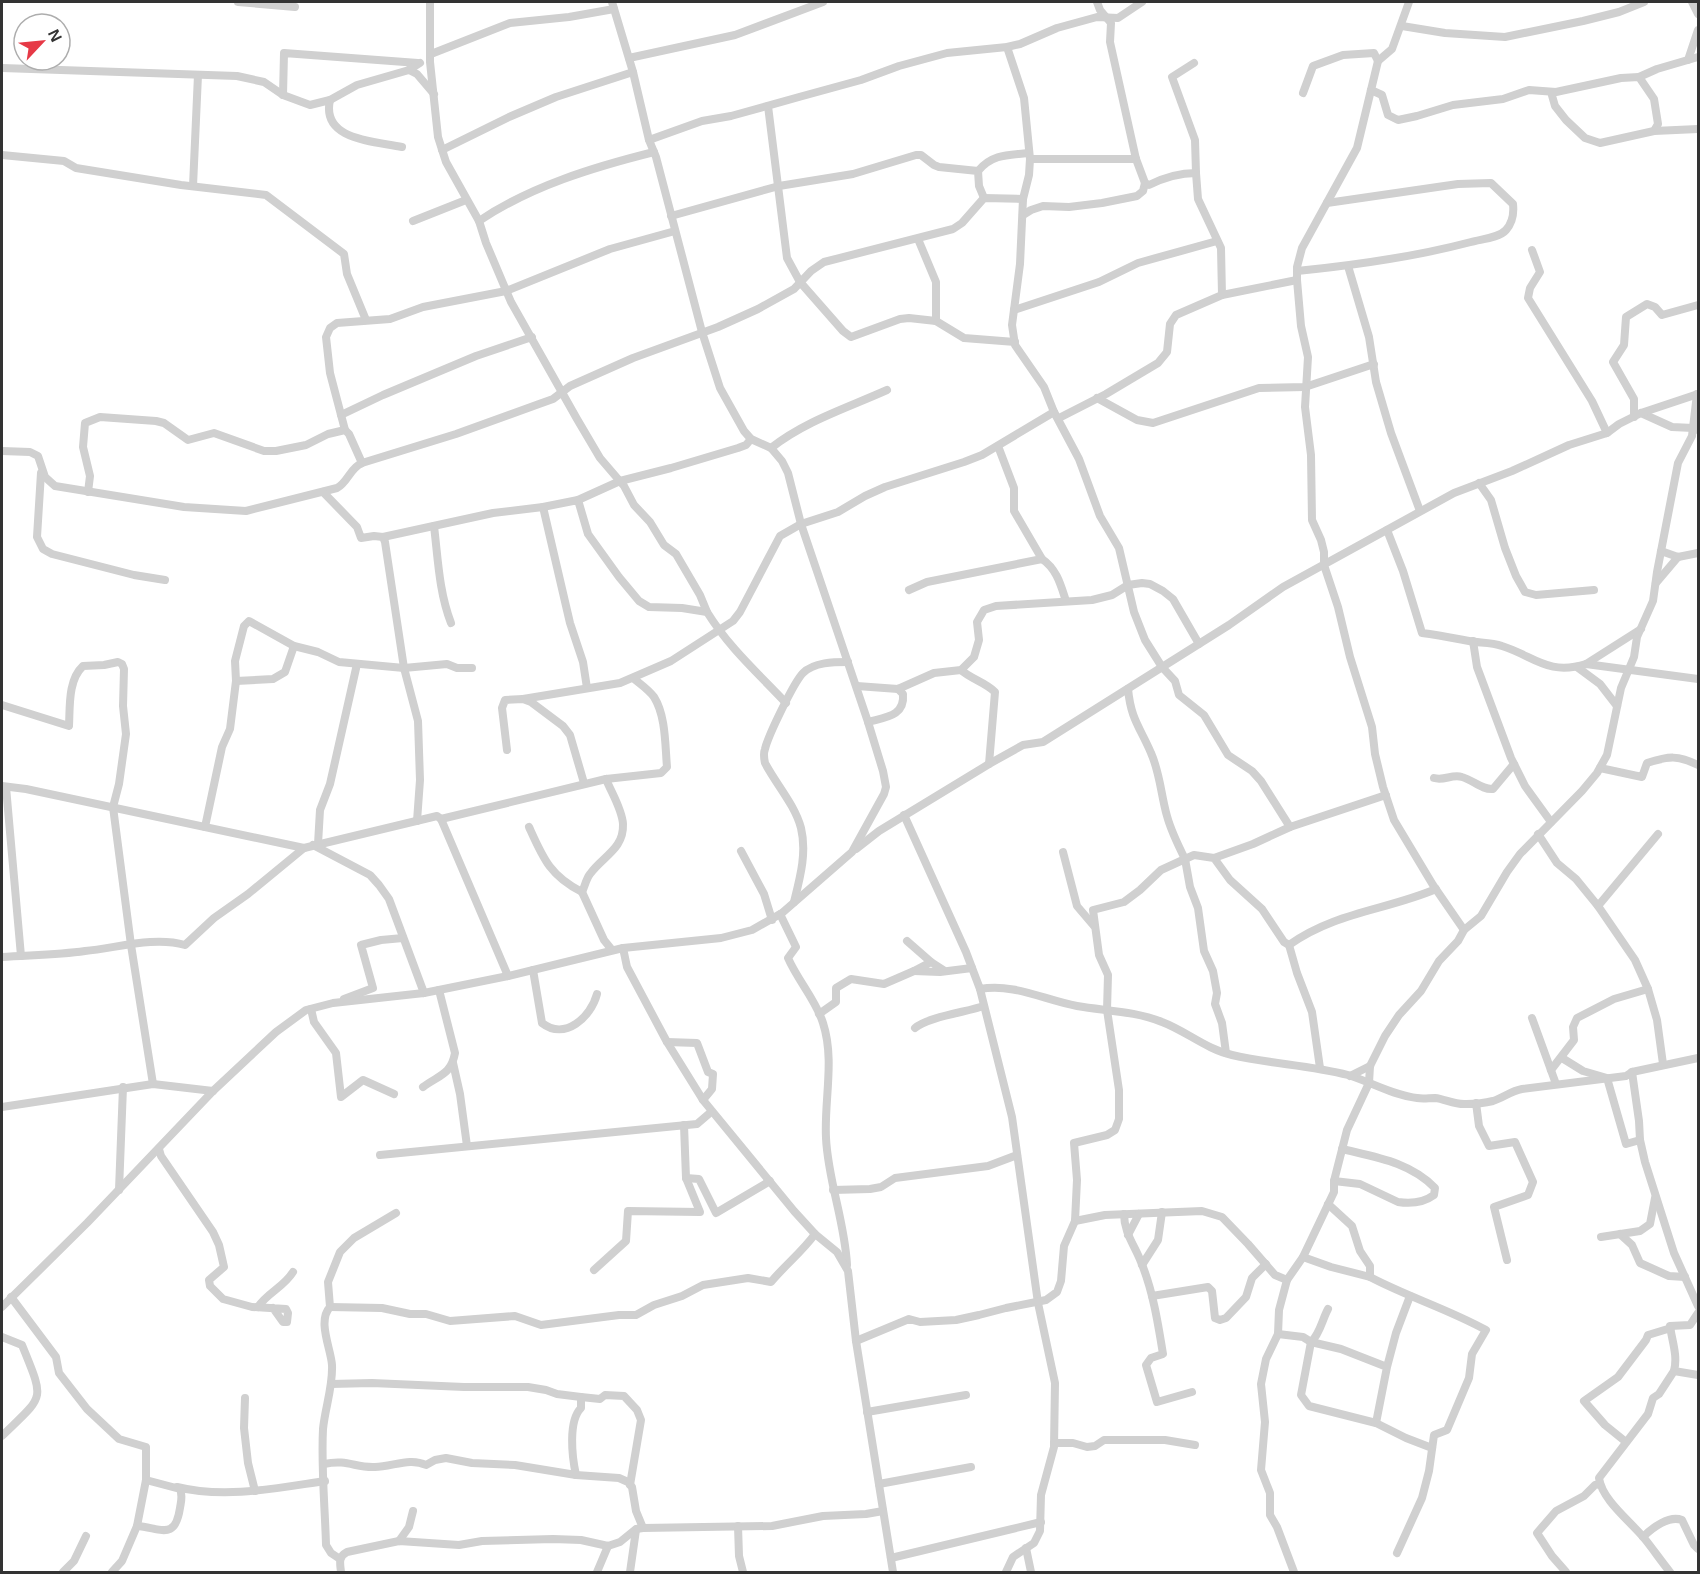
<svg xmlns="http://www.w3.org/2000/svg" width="1700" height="1574" viewBox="0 0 1700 1574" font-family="Helvetica,sans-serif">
<rect width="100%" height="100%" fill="#fff"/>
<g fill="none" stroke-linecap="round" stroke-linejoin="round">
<g stroke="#d0d0d0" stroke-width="8">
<path d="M 238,2 L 295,7"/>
<path d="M 430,2 L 430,62 L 438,137 L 446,162 L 479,221 L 486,243 L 511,302 L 577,419 L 600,458 L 624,486 L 634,505 L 650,522 L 664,545 L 676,554 L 700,595 L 707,612"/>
<path d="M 1409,2 L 1392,49 L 1378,61 L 1357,148 L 1302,248 L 1297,267 L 1297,280 L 1301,326 L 1308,357 L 1305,407 L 1311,455 L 1312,520 L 1321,540 L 1324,552 L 1324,565 L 1338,607 L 1350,657 L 1372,727 L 1375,754 L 1383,787 L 1394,820 L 1433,885 L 1464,930"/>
<path d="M 1692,2 L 1698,14"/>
<path d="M 1402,26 L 1445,33 L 1505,37 L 1583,21 L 1619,12 L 1644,2"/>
<path d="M 1007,47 L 1024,98 L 1030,159"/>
<path d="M 431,54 L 510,23 L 569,17 L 614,9"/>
<path d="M 629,58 L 735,35 L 823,2"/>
<path d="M 1688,60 L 1698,30"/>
<path d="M 1194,63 L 1172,77 L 1195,140 L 1196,173"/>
<path d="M 2,68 L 237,76 L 264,82 L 283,95 L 310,105 L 330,100 C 321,140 373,141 402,147"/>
<path d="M 409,70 L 417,74 L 434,94"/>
<path d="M 1639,77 L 1657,69 L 1698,57"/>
<path d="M 1371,90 L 1382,95 L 1388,115 L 1398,120 L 1417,116 L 1453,105 L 1503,99 L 1529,90 L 1556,92 L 1621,78 L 1639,77 L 1654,99 L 1658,124 L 1654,131 L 1600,143 L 1585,138 L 1566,120 L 1555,106 L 1551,92"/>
<path d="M 1303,93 L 1313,66 L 1343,55 L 1374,53 L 1378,61"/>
<path d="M 283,95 L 284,53 L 418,63"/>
<path d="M 330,100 L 357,85 L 409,70 L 420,63"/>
<path d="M 768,106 L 787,258 L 800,282 L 843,331 L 851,337 L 900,319 L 909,318 L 936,321 L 964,338 L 1015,342"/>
<path d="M 1654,131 L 1698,129"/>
<path d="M 649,140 L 702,121 L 731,116 L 799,97 L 861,80 L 899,66 L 947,53 L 1007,47 L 1020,44 L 1057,28 L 1097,17 L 1118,18 L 1142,2"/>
<path d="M 442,150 L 509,117 L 556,97 L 633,72"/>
<path d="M 2,155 L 64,161 L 76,168 L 181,185 L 266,195 L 344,254 L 347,274 L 366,320"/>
<path d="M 1136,159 L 1030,159 L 1029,175 L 1023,199 L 1020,264 L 1012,325 L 1015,345 L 1044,387 L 1054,412 L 1079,459 L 1100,516 L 1119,548 L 1134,612 L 1145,640 L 1162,667 L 1175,681 L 1179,695 L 1204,715 L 1228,755 L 1252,771 L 1261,781 L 1290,827 L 1386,795"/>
<path d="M 978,171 C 992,154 1008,155 1029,153"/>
<path d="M 193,186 L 198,75"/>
<path d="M 1023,215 L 1031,210 L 1043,206 L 1069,207 L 1102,203 L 1137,196 L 1143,191 L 1145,183"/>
<path d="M 671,216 L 779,186 L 853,174 L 916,155 L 921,155 L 934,165 L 939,167 L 978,171 L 979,186 L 984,198"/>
<path d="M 413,221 L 466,200"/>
<path d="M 479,221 C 531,186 594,167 654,152"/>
<path d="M 918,239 L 936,282 L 936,321"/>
<path d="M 1532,250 L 1540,272 L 1530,288 L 1528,298 L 1592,401 L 1607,433"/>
<path d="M 1348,266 L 1369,337 L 1376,382 L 1391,433 L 1420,511"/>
<path d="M 1297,271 C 1357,265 1414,257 1471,242 C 1482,239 1499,238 1506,230 C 1513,222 1514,213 1513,204 L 1491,183 L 1458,184 L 1327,203"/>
<path d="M 1222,295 L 1297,280"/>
<path d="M 1014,310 L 1099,282 L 1138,263 L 1217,241"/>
<path d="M 1097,398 L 1137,420 L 1153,423 L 1259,388 L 1305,387 L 1374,364"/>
<path d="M 1641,413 L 1672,427 L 1693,428 L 1698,430"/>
<path d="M 341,415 L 383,395 L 476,356 L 532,337"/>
<path d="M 1634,417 L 1634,399 L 1613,362 L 1624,345 L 1626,317 L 1647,304 L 1655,307 L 1662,315 L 1698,305"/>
<path d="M 1059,418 L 1106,394 L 1158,363 L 1167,352 L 1170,324 L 1176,315 L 1222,295 L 1221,248 L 1198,199 L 1196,173 C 1179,173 1165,177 1149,185 L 1145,183 L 1136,159 L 1110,42 L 1111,23 L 1100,10 L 1097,2"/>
<path d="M 345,430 L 330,373 L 326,337 L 330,328 L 337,323 L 390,319 L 423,307 L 506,291 L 610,249 L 675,231"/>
<path d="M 998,446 L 1014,488 L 1014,511 L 1042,559"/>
<path d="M 771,448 C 805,421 847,408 887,390"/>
<path d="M 2,451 L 30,452 L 38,456 L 45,477 L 55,486 L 184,507 L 246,511 L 337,488 C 348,482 350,468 362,463 L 456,434 L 539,404 L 553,399 L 570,386 L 633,358 L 718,327 L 758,309 L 794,289 L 811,271 L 824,262 L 953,229 L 962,223 L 984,198 L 1023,199"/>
<path d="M 41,473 L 37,537 L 43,549 L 52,554 L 134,575 L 165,580"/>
<path d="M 1479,483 L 1491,500 L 1505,548 L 1516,576 L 1525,592 L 1536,595 L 1594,590"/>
<path d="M 88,492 L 90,476 L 83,447 L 85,423 L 100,417 L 156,421 L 164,423 L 188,440 L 214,433 L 264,451 L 276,451 L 306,445 L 328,434 L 345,430 L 349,434 L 362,463"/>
<path d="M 323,492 L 357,527 L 361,538 L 374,536 L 383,537 L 385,542 L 404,668 L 418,721 L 420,780 L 417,821"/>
<path d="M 578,500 L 620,481 L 671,468 L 738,448 L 746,445 L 751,439"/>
<path d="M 543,507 L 570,623 L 583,662 L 587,688"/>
<path d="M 434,526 C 438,559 439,592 451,623"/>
<path d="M 1387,530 L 1403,571 L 1422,633 C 1438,635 1453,638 1469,641 C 1479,643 1491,642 1502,646 C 1534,656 1548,676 1586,664 L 1698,679"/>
<path d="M 383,537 L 493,513 L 543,507 L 578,500 L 588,534 L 619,577 L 639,601 L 649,607 L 682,608 L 707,612 C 730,649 757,672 786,703"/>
<path d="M 1661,551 L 1678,557 L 1698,553"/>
<path d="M 1656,583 L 1678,557"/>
<path d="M 909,590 L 927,582 L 1042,559 C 1057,569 1061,586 1066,601"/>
<path d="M 1473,641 L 1477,667 L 1511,758 L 1525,786 L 1551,822"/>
<path d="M 1586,664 L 1641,629"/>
<path d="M 1577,667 L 1600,684 L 1617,706"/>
<path d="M 961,670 C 971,679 985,682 995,692 L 989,764"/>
<path d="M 236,681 L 273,679 L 285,672 L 294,646"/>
<path d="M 857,686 L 898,689 L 934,673 L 961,670 L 974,657 L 979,640 L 977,622 L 984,610 L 996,606 L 1092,600 L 1112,595 L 1128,585 L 1142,583 L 1150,584 L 1163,591 L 1173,599 L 1199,644"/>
<path d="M 1128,689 C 1131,720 1140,727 1151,753 C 1160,773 1161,795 1167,816 C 1171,831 1178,845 1185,859 L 1194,855 L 1214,858 L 1230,880 L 1262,909 L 1284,942 L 1289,945 L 1297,973 L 1312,1012 L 1320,1068"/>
<path d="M 523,699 L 620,683 L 671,661 L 733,621 L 740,612 L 780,536 L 801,524 L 838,512 L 865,496 L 885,487 L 964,462 L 982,455 L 1054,412"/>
<path d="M 2,705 L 69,726 C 70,706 68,680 83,666 L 104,665 L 118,662 L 122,664 L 124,669 L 123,706 L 126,734 L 119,784 L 113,807 L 131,945 L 153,1084"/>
<path d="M 868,722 C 886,717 905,716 903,694 L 898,689"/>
<path d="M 507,750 L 502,708 L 505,700 L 523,699 L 531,702 L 563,726 L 570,735 L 584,783"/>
<path d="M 1600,768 L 1642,777 L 1647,763 C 1669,756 1678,755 1698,765"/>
<path d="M 1434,778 C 1444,781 1452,774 1462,777 C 1473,780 1482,790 1493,789 L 1514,764"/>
<path d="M 2,786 L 26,789 L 304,848"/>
<path d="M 6,787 L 21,956"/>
<path d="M 904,815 L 966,952 L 980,989 C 1014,983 1044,1000 1077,1006 C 1106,1011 1135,1011 1162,1022 C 1186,1031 1206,1049 1232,1055 C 1270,1064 1310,1065 1348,1075 C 1371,1082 1392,1095 1417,1098 C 1423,1099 1429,1098 1435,1098 C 1445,1099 1455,1105 1466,1104 C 1474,1104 1485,1103 1493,1101 C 1503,1098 1511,1091 1522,1089 L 1626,1076 L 1632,1072 L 1639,1121 L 1640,1140 L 1645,1162 L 1674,1253 L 1698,1306"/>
<path d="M 441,819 L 606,779 L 661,773 L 667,767 C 665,745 666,716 654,697 C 648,689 640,684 633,678"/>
<path d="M 205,827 L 222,747 L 230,729 L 236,681 L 235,661 L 244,626 L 249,621 L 294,646 L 318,652 L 339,662 L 404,668 L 447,664 L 457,668 L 472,668"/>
<path d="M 529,827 C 543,858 550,876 582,892 C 585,886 586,879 590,874 C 603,856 624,849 623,824 C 622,809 611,792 606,779"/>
<path d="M 1538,834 L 1557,863 L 1576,879 L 1598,906 L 1635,960 L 1648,989 L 1657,1020 L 1663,1064"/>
<path d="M 318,844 L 320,810 L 330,784 L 357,664"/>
<path d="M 313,845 L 370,875 L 379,885 L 389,899 L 424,993"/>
<path d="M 856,849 L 879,831 L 989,764 L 1023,745 L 1043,742 L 1229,625 L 1283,587 L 1454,493 L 1512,471 L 1569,445 L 1607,433 L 1619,424 L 1641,413 L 1698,394"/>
<path d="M 741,851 L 764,894 L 772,920"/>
<path d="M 1063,852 L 1077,906 L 1094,926"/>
<path d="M 1214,858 L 1253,844 L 1290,827"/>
<path d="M 582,892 L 604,940 L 612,950"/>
<path d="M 794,902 C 800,878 807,853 801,828 C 795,805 776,784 765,763 C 764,758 763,754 765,749 C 768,736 794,682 803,673 C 814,662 834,662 848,662"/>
<path d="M 1598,906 L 1658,834"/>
<path d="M 780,914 L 796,947 L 788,958 C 798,981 816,1000 823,1023 C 835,1060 824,1100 826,1138 C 828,1181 845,1222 847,1265"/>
<path d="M 907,941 L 931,962"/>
<path d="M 1289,945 C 1335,912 1387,910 1436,889"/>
<path d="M 623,948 L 627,967 L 667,1042 L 703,1100 L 794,1211 L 815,1234 L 837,1252 L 848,1271 L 856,1341 L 893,1572"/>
<path d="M 2,957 C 29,955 57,955 85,951 C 117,948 154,936 185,945 L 214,918 L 248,894 L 304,848 L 437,816 L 441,819 L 508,976"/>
<path d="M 533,970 L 542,1023 C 565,1041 591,1017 597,994"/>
<path d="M 945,971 L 931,962 L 914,971 L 940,972 L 972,968"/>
<path d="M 980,989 L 1012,1117 L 1038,1303 L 1055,1383 L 1054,1447 L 1041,1495 L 1040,1531 L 1034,1543 L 1013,1557 L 1006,1572"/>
<path d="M 344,999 L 373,988 L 361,945 L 381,940 L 403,938"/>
<path d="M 311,1009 L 314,1022 L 336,1053 L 341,1097 L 363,1080 L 394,1094"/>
<path d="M 819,1014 L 836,1002 L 836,988 L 851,979 L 884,984 L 914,971"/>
<path d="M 1532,1018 L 1556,1084"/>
<path d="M 915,1028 C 928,1017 966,1012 984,1006"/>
<path d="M 667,1042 L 697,1043 L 708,1072 L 713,1074 L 712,1089 L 703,1100"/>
<path d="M 1562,1058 L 1583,1071 L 1607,1078 L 1626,1144 L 1640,1140"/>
<path d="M 453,1063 L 460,1094 L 467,1146"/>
<path d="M 1551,1070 L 1574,1040 L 1573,1027 L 1577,1018 L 1614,999 L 1648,989"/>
<path d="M 1632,1072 L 1698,1058"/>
<path d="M 1350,1076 L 1370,1066"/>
<path d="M 423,1087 C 439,1075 451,1075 455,1053 L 439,990"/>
<path d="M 1476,1103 L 1479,1126 L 1489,1146 L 1515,1142 L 1533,1182 L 1528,1195 L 1494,1207 L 1507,1260"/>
<path d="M 2,1107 L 153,1084 L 213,1091"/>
<path d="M 159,1149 L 161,1156 L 213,1232 L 219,1245 L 224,1267 L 209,1280 L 210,1286 L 223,1299 L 252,1307 L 286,1309 L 288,1313 L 287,1322 L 283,1322 L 273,1308"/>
<path d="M 380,1155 L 697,1124 L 711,1112"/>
<path d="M 686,1178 L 699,1179 L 716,1213 L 770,1181"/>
<path d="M 1334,1181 L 1360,1184 L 1398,1202 C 1411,1204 1423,1203 1434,1195 L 1435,1188 C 1410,1162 1375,1157 1342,1149"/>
<path d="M 119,1190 L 123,1087"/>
<path d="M 833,1190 L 870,1189 L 881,1187 L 895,1178 L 988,1166 L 1017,1155"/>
<path d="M 1124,1214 C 1124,1233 1135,1246 1141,1262 C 1153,1291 1158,1323 1163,1354 L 1151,1358 L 1146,1365 L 1157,1402 L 1192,1392"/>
<path d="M 1075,1221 L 1105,1215 L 1202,1211 L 1222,1217 L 1248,1244 L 1275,1275 L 1287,1280"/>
<path d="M 1620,1234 L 1632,1245 L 1640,1263 L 1669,1276 L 1685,1277"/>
<path d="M 1128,1235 L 1139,1214"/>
<path d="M 1601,1237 L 1640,1231 L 1650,1224 L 1655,1198"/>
<path d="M 1303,1257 L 1331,1267 L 1370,1277 L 1370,1266 L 1360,1251 L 1352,1226 L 1328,1204"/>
<path d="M 1142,1265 L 1158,1240 L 1162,1212"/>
<path d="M 594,1270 L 626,1241 L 628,1211 L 700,1212 L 686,1178 L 684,1125"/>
<path d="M 1370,1277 C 1408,1297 1448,1309 1486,1330 L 1472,1354 L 1469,1378 L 1447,1430 L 1434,1435 L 1429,1471 L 1422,1498 L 1397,1553"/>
<path d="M 1152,1296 L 1208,1287 L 1212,1291 L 1215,1318 L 1220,1320 L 1226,1318 L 1246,1297 L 1252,1278 L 1266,1264"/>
<path d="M 11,1297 L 56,1357 L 59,1373 L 87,1409 L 119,1439 L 146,1447 L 146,1480 L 137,1526"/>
<path d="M 2,1307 L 87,1223 L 213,1091 L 276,1032 L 306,1010 L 333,1003 L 424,993 L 508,976 L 623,948 L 721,938 L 752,930 L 782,913 L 852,852 L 884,794 L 886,787 L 883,771 L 868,722 L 801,524 L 788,473 L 782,461 L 771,448 L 751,439 L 744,431 L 720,388 L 702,332 L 656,157 L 649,140 L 633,72 L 612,2"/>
<path d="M 258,1307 C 267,1293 284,1287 293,1272"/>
<path d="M 330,1307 L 382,1308 L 410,1314 L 426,1314 L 450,1321 L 515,1316 L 541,1325 L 619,1315 L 636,1315 L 654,1305 L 682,1296 L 703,1285 L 748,1278 L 771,1282 C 785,1265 802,1252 815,1234"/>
<path d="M 1278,1334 L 1303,1337 L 1311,1342 C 1320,1334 1322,1320 1328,1309"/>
<path d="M 2,1337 L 22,1345 C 45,1402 45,1394 2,1436"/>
<path d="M 856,1341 L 909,1319 L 920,1322 L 956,1320 L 979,1315 L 1006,1308 L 1046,1300 L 1057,1292 L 1061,1281 L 1064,1246 L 1075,1221 L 1077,1180 L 1074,1143 L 1107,1135 L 1115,1130 L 1119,1119 L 1119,1090 L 1107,1010 L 1108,975 L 1099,955 L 1093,910 L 1124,902 L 1140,890 L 1161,870 L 1185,859 L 1190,887 L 1198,908 L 1204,951 L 1213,971 L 1217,993 L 1215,1004 L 1222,1023 L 1226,1053"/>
<path d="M 1387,1367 L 1376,1423 L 1309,1406 L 1301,1395 L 1311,1342 L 1341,1349 L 1387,1367 L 1396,1333 L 1410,1296"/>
<path d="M 1674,1371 C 1678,1356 1672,1341 1670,1326 L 1690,1325 L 1698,1313"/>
<path d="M 331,1384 L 372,1383 L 464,1387 L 528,1387 L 546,1390 L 557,1394 L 581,1397"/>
<path d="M 245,1398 L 244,1428 L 248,1463 L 255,1491"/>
<path d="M 867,1412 L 966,1395"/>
<path d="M 1376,1423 L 1406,1438 L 1432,1448"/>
<path d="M 1626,1442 L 1605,1425 L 1584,1401 L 1618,1377 L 1646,1340 L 1648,1335 L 1671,1328"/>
<path d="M 1054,1443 L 1073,1443 L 1087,1447 L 1095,1446 L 1104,1440 L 1165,1440 L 1195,1445"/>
<path d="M 324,1464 C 348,1459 355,1468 375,1467 C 392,1467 410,1457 426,1465 L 435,1460 L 446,1458 L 472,1463 L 515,1465 L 576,1475 L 619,1478 L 628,1482 L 632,1487 L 636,1511 L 643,1528 L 772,1526 L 823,1516 L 866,1514 L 883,1511"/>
<path d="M 576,1475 C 572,1457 568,1421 581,1408 L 581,1397 L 600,1399 L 605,1395 L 624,1396 L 637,1410 L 641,1420 L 630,1485"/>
<path d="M 879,1484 L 971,1467"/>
<path d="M 177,1487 C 225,1499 277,1488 325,1481"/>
<path d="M 738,1526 L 739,1556 L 743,1572"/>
<path d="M 1643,1537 C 1652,1528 1669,1515 1682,1520 L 1694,1545 L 1698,1549"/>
<path d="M 399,1541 L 409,1527 L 413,1511"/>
<path d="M 1026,1548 L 1031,1572"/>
<path d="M 891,1558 L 1041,1522"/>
<path d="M 340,1559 L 331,1553 L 326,1545 C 325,1507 321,1467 323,1429 C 325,1408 333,1387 332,1365 C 331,1349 317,1321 330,1307 L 328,1282 L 340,1252 L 354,1238 L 396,1213"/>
<path d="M 63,1572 L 74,1561 L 86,1536"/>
<path d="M 112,1572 L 122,1561 L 137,1526 C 161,1528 175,1541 180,1508 C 181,1501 183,1496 180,1489 L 146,1480"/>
<path d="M 341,1572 C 340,1563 338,1557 347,1552 L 399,1541 L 459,1545 L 482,1541 L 553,1539 L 581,1540 L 608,1546 L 620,1542 L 636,1529 L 643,1528"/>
<path d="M 597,1572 L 608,1546"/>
<path d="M 630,1572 L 636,1530"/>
<path d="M 1294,1572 L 1277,1527 L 1270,1515 L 1270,1493 L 1261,1470 L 1265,1422 L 1261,1384 L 1266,1359 L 1278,1334 L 1279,1310 L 1287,1280 L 1303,1257 L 1334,1192 L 1334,1181 L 1347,1130 L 1369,1083 L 1370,1066 L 1385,1036 L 1399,1015 L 1421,991 L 1439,961 L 1458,941 L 1464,930 L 1481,916 L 1507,872 L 1520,854 L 1582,791 L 1597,773 L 1607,755 L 1621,688 L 1634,657 L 1637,637 L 1653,601 L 1657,572 L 1678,463 L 1692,436 L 1697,394"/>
<path d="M 1566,1572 L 1552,1556 L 1537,1533 L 1556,1511 L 1584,1496 L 1595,1485 L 1600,1484"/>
<path d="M 1670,1572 C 1661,1561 1653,1549 1644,1538 C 1630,1521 1602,1500 1599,1478 L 1648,1414 L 1653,1398 L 1659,1394 L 1674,1371 L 1698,1375"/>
</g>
</g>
<rect width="1700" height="1574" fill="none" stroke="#333333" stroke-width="6"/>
<g transform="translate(42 42) rotate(64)"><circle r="28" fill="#ffffff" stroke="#adadad" stroke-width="1.5"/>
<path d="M0-4.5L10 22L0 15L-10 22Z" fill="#e63946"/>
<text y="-9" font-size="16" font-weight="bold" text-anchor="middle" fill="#333333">N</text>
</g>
</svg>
